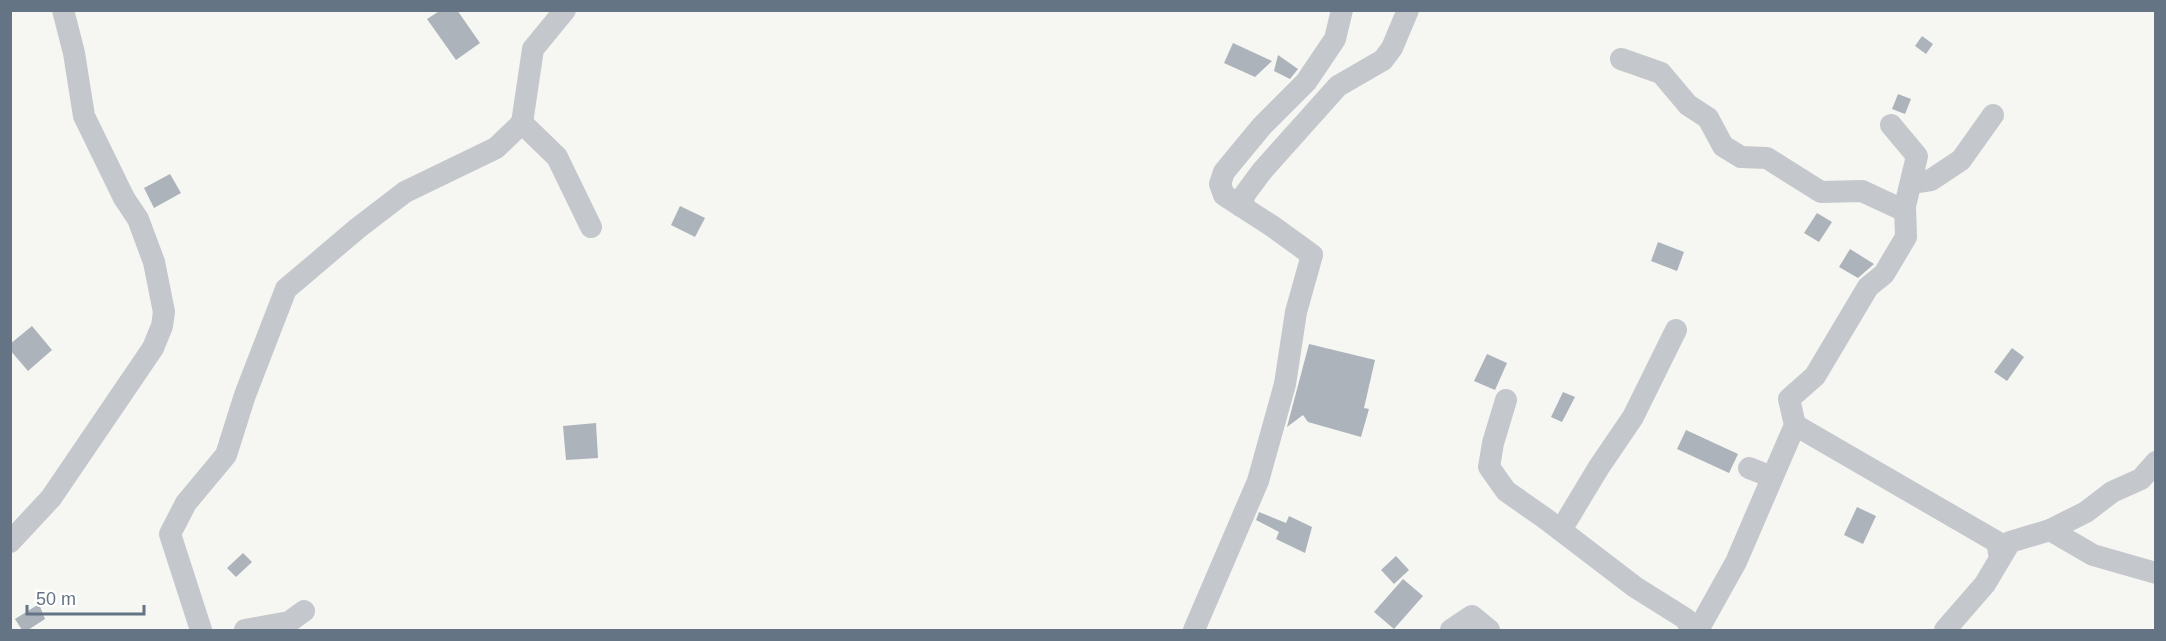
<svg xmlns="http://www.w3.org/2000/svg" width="2166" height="641" viewBox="0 0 2166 641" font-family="Helvetica,sans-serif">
<rect width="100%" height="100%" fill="#f6f7f3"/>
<g fill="#acb3ba">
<path d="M 441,10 L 457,10 L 480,43 L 456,60 L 427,19 Z"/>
<path d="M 1922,36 L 1933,44 L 1926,54 L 1915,46 Z"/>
<path d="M 1233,43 L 1272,61 L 1255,77 L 1224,63 Z"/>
<path d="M 1278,55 L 1298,69 L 1290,79 L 1274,71 Z"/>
<path d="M 1898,94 L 1911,99 L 1905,114 L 1892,109 Z"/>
<path d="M 170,174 L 181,193 L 154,208 L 144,188 Z"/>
<path d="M 680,206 L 705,218 L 695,237 L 671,225 Z"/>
<path d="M 1817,213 L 1832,222 L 1819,242 L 1804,233 Z"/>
<path d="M 1658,242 L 1684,252 L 1677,271 L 1651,261 Z"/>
<path d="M 1850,249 L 1874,264 L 1858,278 L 1839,267 Z"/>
<path d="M 32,326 L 52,350 L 28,371 L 10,350 L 10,344 Z"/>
<path d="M 1309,344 L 1375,360 L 1364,408 L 1369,409 L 1361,437 L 1308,422 L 1303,415 L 1287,427 Z"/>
<path d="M 2012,348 L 2024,357 L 2007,381 L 1994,372 Z"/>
<path d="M 1487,354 L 1507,363 L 1495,390 L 1474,381 Z"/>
<path d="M 1563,392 L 1575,397 L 1562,422 L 1551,417 Z"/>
<path d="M 596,423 L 598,458 L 566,460 L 563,426 Z"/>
<path d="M 1686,430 L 1738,454 L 1729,473 L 1677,449 Z"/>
<path d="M 1857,507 L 1876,516 L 1863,544 L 1844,535 Z"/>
<path d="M 1259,512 L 1286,523 L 1289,516 L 1312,527 L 1305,553 L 1276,539 L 1279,532 L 1256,520 Z"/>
<path d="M 243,553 L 252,562 L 236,577 L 227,568 Z"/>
<path d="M 1396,556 L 1409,570 L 1394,584 L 1381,570 Z"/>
<path d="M 1403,579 L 1423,596 L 1394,629 L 1374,612 Z"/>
<path d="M 39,604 L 45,619 L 28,630 L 22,630 L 15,619 Z"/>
</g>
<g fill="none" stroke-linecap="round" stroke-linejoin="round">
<g stroke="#c4c7cb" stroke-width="22">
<path d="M 1621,59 L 1661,73 L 1688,105 L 1708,118 L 1723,146 L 1741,157 L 1767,158 L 1821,192 L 1862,191 L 1905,211"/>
<path d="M 522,123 L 533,49 L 565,10"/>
<path d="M 1911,183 L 1931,180 L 1961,160 L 1993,115"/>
<path d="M 1241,206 L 1245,194 L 1262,171 L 1338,86 L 1383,60 L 1392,48 L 1408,10"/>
<path d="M 1506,400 L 1493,443 L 1489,467 L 1506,491 L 1546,519 L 1635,587 L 1686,619 L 1691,630"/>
<path d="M 1795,425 L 1997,542 L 2000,558"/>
<path d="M 1749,468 L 1772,477"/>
<path d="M 1561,530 L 1599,467 L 1633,417 L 1676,330"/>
<path d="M 2050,530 L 2093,555 L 2156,573"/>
<path d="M 10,542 L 51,498 L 153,348 L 162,326 L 164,312 L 154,262 L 138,219 L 124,198 L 84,116 L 74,53 L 63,10"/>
<path d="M 201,630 L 170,534 L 186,503 L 226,455 L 245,395 L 286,289 L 358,228 L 405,192 L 496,148 L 522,123 L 557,157 L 591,227"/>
<path d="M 245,630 L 289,622 L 304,611"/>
<path d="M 1194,630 L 1258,481 L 1285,384 L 1296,312 L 1312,255 L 1272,226 L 1224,195 L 1220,184 L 1224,172 L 1262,126 L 1306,82 L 1335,39 L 1342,10"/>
<path d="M 1451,630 L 1472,616 L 1489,630"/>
<path d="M 1698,630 L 1736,562 L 1795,425 L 1789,399 L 1815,376 L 1868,287 L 1884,274 L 1906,237 L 1905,206 L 1917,156 L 1891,125"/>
<path d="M 1945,630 L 1985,584 L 2010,542 L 2050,530 L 2086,512 L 2112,492 L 2141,479 L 2156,462"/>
</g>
</g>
<rect width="2166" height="641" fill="none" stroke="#657485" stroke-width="24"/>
<path d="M27 605v9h117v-9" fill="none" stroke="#657485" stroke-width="3"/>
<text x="36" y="605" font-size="18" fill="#657485" stroke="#ffffff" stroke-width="4.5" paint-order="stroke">50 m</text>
</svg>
